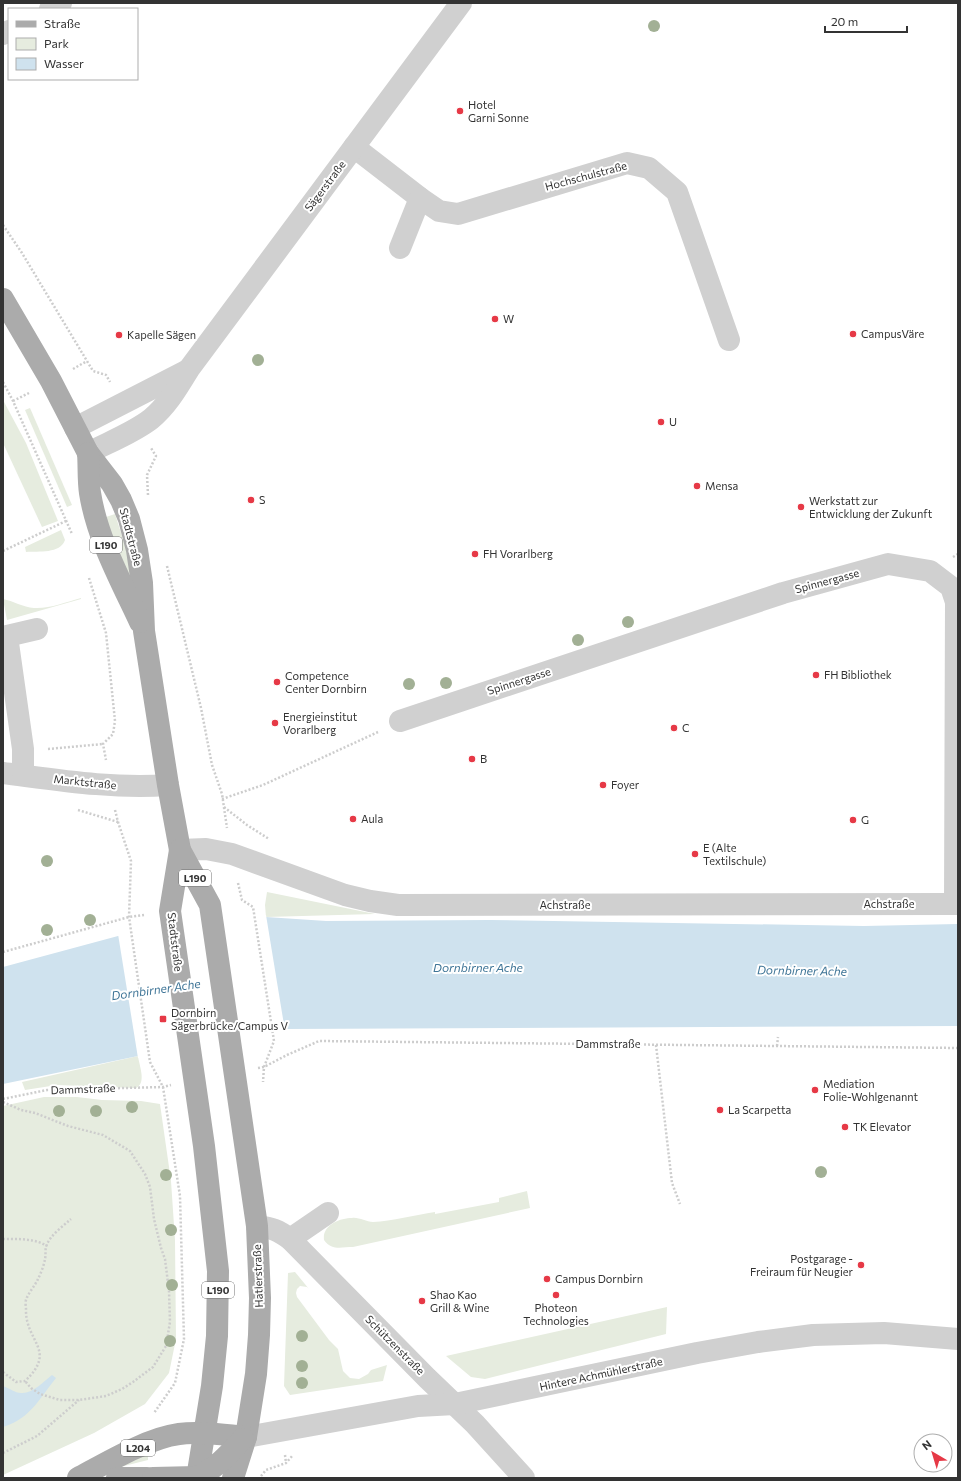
<svg xmlns="http://www.w3.org/2000/svg" width="961" height="1481" viewBox="0 0 961 1481" font-family="Commissioner,sans-serif">
<rect width="100%" height="100%" fill="#fff"/>
<g fill="#e6ecdf">
<path d="M 3,400 L 26,443 L 58,521 L 42,527 L 3,443 Z"/>
<path d="M 30,408 L 72,505 L 67,507 L 25,410 Z"/>
<path d="M 115,514 L 137,583 L 122,569 L 106,517 Z"/>
<path d="M 61,530 L 65,540 C 60,554 39,551 26,552 L 25,547 Z"/>
<path d="M 81,598 L 81,599 L 7,620 L 3,599 C 13,601 23,607 34,608 C 49,609 66,602 81,598 Z"/>
<path d="M 267,892 L 375,914 L 266,917 L 265,905 Z"/>
<path d="M 138,1056 C 139,1065 147,1083 136,1088 L 57,1085 L 25,1090 L 22,1082 Z"/>
<path d="M 44,1097 L 77,1097 L 102,1100 L 141,1101 L 160,1104 L 171,1181 L 175,1240 L 176,1339 L 169,1373 L 145,1404 L 94,1433 L 3,1475 L 3,1106 Z"/>
<path d="M 527,1191 L 530,1208 L 353,1247 C 341,1247 332,1251 324,1240 C 322,1225 340,1218 352,1218 C 359,1217 366,1222 373,1222 C 392,1221 415,1215 435,1212 L 435,1214 L 499,1202 L 499,1198 Z"/>
<path d="M 295,1272 L 309,1289 L 307,1287 L 300,1286 L 297,1289 L 296,1293 L 297,1297 L 329,1340 L 338,1349 L 343,1371 L 350,1378 L 359,1379 L 368,1374 L 371,1370 L 387,1365 L 383,1381 L 290,1395 L 284,1386 L 288,1273 Z"/>
<path d="M 667,1307 L 666,1334 L 485,1379 L 471,1377 L 446,1356 Z"/>
<path d="M 148,1447 L 148,1460 L 120,1467 Z"/>
</g>
<g fill="#cfe2ee">
<path d="M 266,917 L 326,921 L 490,920 L 864,926 L 958,924 L 958,1026 L 285,1029 L 138,1056 L 3,1084 L 3,967 L 118,936 Z"/>
<path d="M 52,1375 L 56,1378 C 39,1399 31,1418 3,1427 L 3,1386 C 9,1388 15,1393 21,1393 C 33,1394 44,1381 52,1375 Z"/>
</g>
<path fill="#fff" d="M 266,915 L 285,1031 L 138,1058 L 118,934 Z"/>
<g fill="none" stroke-linecap="round" stroke-linejoin="round">
<g stroke="#cdcdcd" stroke-width="2.5" stroke-dasharray="2 2" stroke-linecap="butt">
<path d="M 3,225 L 22,253 L 93,371 L 106,375 L 110,382"/>
<path d="M 73,369 L 87,361"/>
<path d="M 3,382 L 13,401 L 72,534"/>
<path d="M 13,401 L 29,393"/>
<path d="M 148,495 L 147,475 L 156,456 L 151,448"/>
<path d="M 3,551 L 68,520"/>
<path d="M 953,557 L 958,554"/>
<path d="M 167,566 L 201,708 L 212,765 L 222,794 L 227,828"/>
<path d="M 89,578 L 106,633 L 115,721 L 113,734 L 103,744 L 106,760"/>
<path d="M 48,749 L 103,744"/>
<path d="M 222,799 L 263,785 L 378,732"/>
<path d="M 224,807 L 247,825 L 269,839"/>
<path d="M 78,810 L 118,822"/>
<path d="M 115,810 L 118,822 L 131,861 L 129,917 L 150,1062 L 163,1087 L 180,1196 L 184,1339 L 175,1383 L 154,1413"/>
<path d="M 238,883 L 242,900 L 253,907 L 274,1041 L 264,1067 L 263,1082"/>
<path d="M 3,952 L 129,917 L 144,915"/>
<path d="M 656,1045 L 672,1183 L 680,1204"/>
<path d="M 777,1046 L 778,1037"/>
<path d="M 258,1068 L 264,1067 L 287,1055 L 319,1041 L 958,1048"/>
<path d="M 3,1099 L 47,1090 L 163,1087 L 171,1085"/>
<path d="M 3,1102 L 21,1110 L 35,1113 L 68,1126 L 103,1135 L 130,1151 L 145,1174 L 150,1187 L 154,1219 L 161,1248 L 165,1259 L 169,1291 L 170,1322 L 166,1346 L 153,1367 L 133,1382 L 122,1389 L 106,1396 L 79,1400 L 60,1400 L 40,1394 L 31,1388 L 25,1381"/>
<path d="M 3,1239 C 17,1239 34,1238 47,1246"/>
<path d="M 3,1372 L 16,1382 L 25,1381 C 58,1350 25,1342 26,1309 C 26,1307 25,1303 26,1300 C 28,1293 35,1286 38,1279 C 41,1273 44,1265 45,1259 C 46,1255 45,1251 46,1247 C 49,1236 62,1227 71,1219"/>
<path d="M 3,1453 L 37,1436 L 79,1400"/>
<path d="M 285,1455 L 286,1463"/>
<path d="M 261,1476 L 266,1470 L 286,1463 L 293,1455"/>
</g>
<g stroke="#d0d0d0" stroke-width="22">
<path d="M 50,9 L 61,3"/>
<path d="M 3,34 L 9,31"/>
<path d="M 354,147 L 420,198 L 439,211 L 458,214 L 627,163 L 649,168 L 677,192 L 729,340"/>
<path d="M 400,248 L 420,198"/>
<path d="M 75,428 L 188,370"/>
<path d="M 88,453 C 109,442 133,433 151,419 C 167,406 178,387 189,369 L 461,3"/>
<path d="M 400,721 L 783,593 L 888,564 L 930,571 L 951,587 L 956,602 L 955,904"/>
<path d="M 3,773 C 58,780 112,789 168,785"/>
<path d="M 23,775 L 23,749 L 7,636 L 37,629"/>
<path d="M 180,850 L 206,849 L 232,854 L 345,895 L 370,901 L 398,905 L 958,904"/>
<path d="M 257,1226 C 272,1228 278,1230 290,1239 L 427,1378 L 475,1424 L 524,1478"/>
<path d="M 290,1239 L 328,1213"/>
<path d="M 246,1437 L 418,1406 L 455,1404 L 697,1353 L 758,1342 L 813,1335 L 884,1333 L 958,1339"/>
</g>
<g stroke="#ababab" stroke-width="22">
<path d="M 3,299 L 51,381 L 88,453 L 112,484 L 121,500 L 129,519 L 137,550 L 142,583 L 144,631 L 168,785 L 180,850 L 210,905 L 257,1226 L 260,1298 L 259,1335 L 256,1374 L 246,1437 L 233,1478"/>
<path d="M 88,453 C 89,466 88,480 90,493 C 97,538 121,581 140,622"/>
<path d="M 180,850 L 170,911 L 204,1146 L 218,1271 L 217,1336 L 212,1386 L 197,1478"/>
<path d="M 78,1478 C 106,1463 148,1438 179,1434 C 200,1431 224,1435 246,1437"/>
<path d="M 117,1478 L 147,1478"/>
<path d="M 153,1478 L 197,1477 C 216,1469 229,1453 243,1439"/>
</g>
</g>
<g fill="#a2b095">
<circle cx="654" cy="26" r="6"/>
<circle cx="258" cy="360" r="6"/>
<circle cx="628" cy="622" r="6"/>
<circle cx="578" cy="640" r="6"/>
<circle cx="446" cy="683" r="6"/>
<circle cx="409" cy="684" r="6"/>
<circle cx="47" cy="861" r="6"/>
<circle cx="90" cy="920" r="6"/>
<circle cx="47" cy="930" r="6"/>
<circle cx="132" cy="1107" r="6"/>
<circle cx="59" cy="1111" r="6"/>
<circle cx="96" cy="1111" r="6"/>
<circle cx="821" cy="1172" r="6"/>
<circle cx="166" cy="1175" r="6"/>
<circle cx="171" cy="1230" r="6"/>
<circle cx="172" cy="1285" r="6"/>
<circle cx="302" cy="1336" r="6"/>
<circle cx="170" cy="1341" r="6"/>
<circle cx="302" cy="1366" r="6"/>
<circle cx="302" cy="1383" r="6"/>
</g>
<g fill="#e63946" stroke="#fff" stroke-width="1.5">
<circle cx="460" cy="111" r="4"/>
<circle cx="495" cy="319" r="4"/>
<circle cx="853" cy="334" r="4"/>
<circle cx="119" cy="335" r="4"/>
<circle cx="661" cy="422" r="4"/>
<circle cx="697" cy="486" r="4"/>
<circle cx="251" cy="500" r="4"/>
<circle cx="801" cy="507" r="4"/>
<circle cx="475" cy="554" r="4"/>
<circle cx="816" cy="675" r="4"/>
<circle cx="277" cy="682" r="4"/>
<circle cx="275" cy="723" r="4"/>
<circle cx="674" cy="728" r="4"/>
<circle cx="472" cy="759" r="4"/>
<circle cx="603" cy="785" r="4"/>
<circle cx="353" cy="819" r="4"/>
<circle cx="853" cy="820" r="4"/>
<circle cx="695" cy="854" r="4"/>
<rect x="159" y="1015" width="8" height="8" rx="2"/>
<circle cx="815" cy="1090" r="4"/>
<circle cx="720" cy="1110" r="4"/>
<circle cx="845" cy="1127" r="4"/>
<circle cx="861" cy="1265" r="4"/>
<circle cx="547" cy="1279" r="4"/>
<circle cx="556" cy="1295" r="4"/>
<circle cx="422" cy="1301" r="4"/>
</g>
<g text-anchor="middle" stroke-width="4" stroke-linejoin="round" paint-order="stroke">
<g fill="#fff" stroke="#707070" stroke-width="1">
<rect x="90" y="537" width="32" height="16" rx="3"/>
<rect x="179" y="870" width="32" height="16" rx="3"/>
<rect x="202" y="1282" width="32" height="16" rx="3"/>
<rect x="121" y="1440" width="34" height="16" rx="3"/>
</g>
<g font-size="10" font-weight="bold" fill="#333">
<text x="106" y="549">L190</text>
<text x="195" y="882">L190</text>
<text x="218" y="1294">L190</text>
<text x="138" y="1452">L204</text>
</g>
<g font-size="11" fill="#333" stroke="#fff" text-anchor="start">
<text x="468" y="109">Hotel<tspan x="468" dy="13">Garni Sonne</tspan></text>
<text x="503" y="323">W</text>
<text x="861" y="338">CampusVäre</text>
<text x="127" y="339">Kapelle Sägen</text>
<text x="669" y="426">U</text>
<text x="705" y="490">Mensa</text>
<text x="259" y="504">S</text>
<text x="809" y="505">Werkstatt zur<tspan x="809" dy="13">Entwicklung der Zukunft</tspan></text>
<text x="483" y="558">FH Vorarlberg</text>
<text x="824" y="679">FH Bibliothek</text>
<text x="285" y="680">Competence<tspan x="285" dy="13">Center Dornbirn</tspan></text>
<text x="283" y="721">Energieinstitut<tspan x="283" dy="13">Vorarlberg</tspan></text>
<text x="682" y="732">C</text>
<text x="480" y="763">B</text>
<text x="611" y="789">Foyer</text>
<text x="361" y="823">Aula</text>
<text x="861" y="824">G</text>
<text x="703" y="852">E (Alte<tspan x="703" dy="13">Textilschule)</tspan></text>
<text x="171" y="1017">Dornbirn<tspan x="171" dy="13">Sägerbrücke/Campus V</tspan></text>
<text x="823" y="1088">Mediation<tspan x="823" dy="13">Folie-Wohlgenannt</tspan></text>
<text x="728" y="1114">La Scarpetta</text>
<text x="853" y="1131">TK Elevator</text>
<text x="853" y="1263" text-anchor="end">Postgarage -<tspan x="853" dy="13">Freiraum für Neugier</tspan></text>
<text x="555" y="1283">Campus Dornbirn</text>
<text x="430" y="1299">Shao Kao<tspan x="430" dy="13">Grill &amp; Wine</tspan></text>
<text x="556" y="1312" text-anchor="middle">Photeon<tspan x="556" dy="13">Technologies</tspan></text>
</g>
<g font-size="11" fill="#333" stroke="#fff">
<text transform="translate(586 176) rotate(-15)" y="4">Hochschulstraße</text>
<text transform="translate(325 186) rotate(-53)" y="4">Sägerstraße</text>
<text transform="translate(131 537) rotate(75)" y="4">Stadtstraße</text>
<text transform="translate(827 581) rotate(-15)" y="4">Spinnergasse</text>
<text transform="translate(519 681) rotate(-18)" y="4">Spinnergasse</text>
<text transform="translate(85 782) rotate(6)" y="4">Marktstraße</text>
<text x="889" y="908">Achstraße</text>
<text x="565" y="909">Achstraße</text>
<text transform="translate(175 942) rotate(83)" y="4">Stadtstraße</text>
<text x="608" y="1048">Dammstraße</text>
<text transform="translate(83 1089) rotate(-2)" y="4">Dammstraße</text>
<text transform="translate(258 1276) rotate(-92)" y="4">Hatlerstraße</text>
<text transform="translate(395 1345) rotate(45)" y="4">Schützenstraße</text>
<text transform="translate(601 1374) rotate(-12)" y="4">Hintere Achmühlerstraße</text>
</g>
<g font-size="12" font-style="italic" fill="#3f7597" stroke="#fff">
<text x="478" y="972">Dornbirner Ache</text>
<text transform="translate(802 971) rotate(1)" y="4">Dornbirner Ache</text>
<text transform="translate(156 990) rotate(-8)" y="4">Dornbirner Ache</text>
</g>
</g>
<rect width="961" height="1481" fill="none" stroke="#333333" stroke-width="8"/>
<rect x="8" y="8" width="130" height="72" fill="#ffffff" stroke="#adadad"/>
<rect x="16" y="21" width="20" height="6" fill="#ababab" stroke="#adadad"/>
<text x="44" y="28" font-size="12" fill="#333333">Straße</text>
<rect x="16" y="38" width="20" height="12" fill="#e6ecdf" stroke="#adadad"/>
<text x="44" y="48" font-size="12" fill="#333333">Park</text>
<rect x="16" y="58" width="20" height="12" fill="#cfe2ee" stroke="#adadad"/>
<text x="44" y="68" font-size="12" fill="#333333">Wasser</text>
<g transform="translate(933 1453) rotate(322)"><circle r="19" fill="#ffffff" stroke="#adadad"/>
<path d="M0-3L7 15L0 10L-7 15Z" fill="#e63946"/>
<text y="-6" font-size="11" font-weight="bold" text-anchor="middle" fill="#333333">N</text>
</g>
<path d="M825 26v6h82v-6" fill="none" stroke="#333333" stroke-width="2"/>
<text x="831" y="26" font-size="12" fill="#333333" stroke="#ffffff" stroke-width="3" paint-order="stroke">20 m</text>
</svg>
